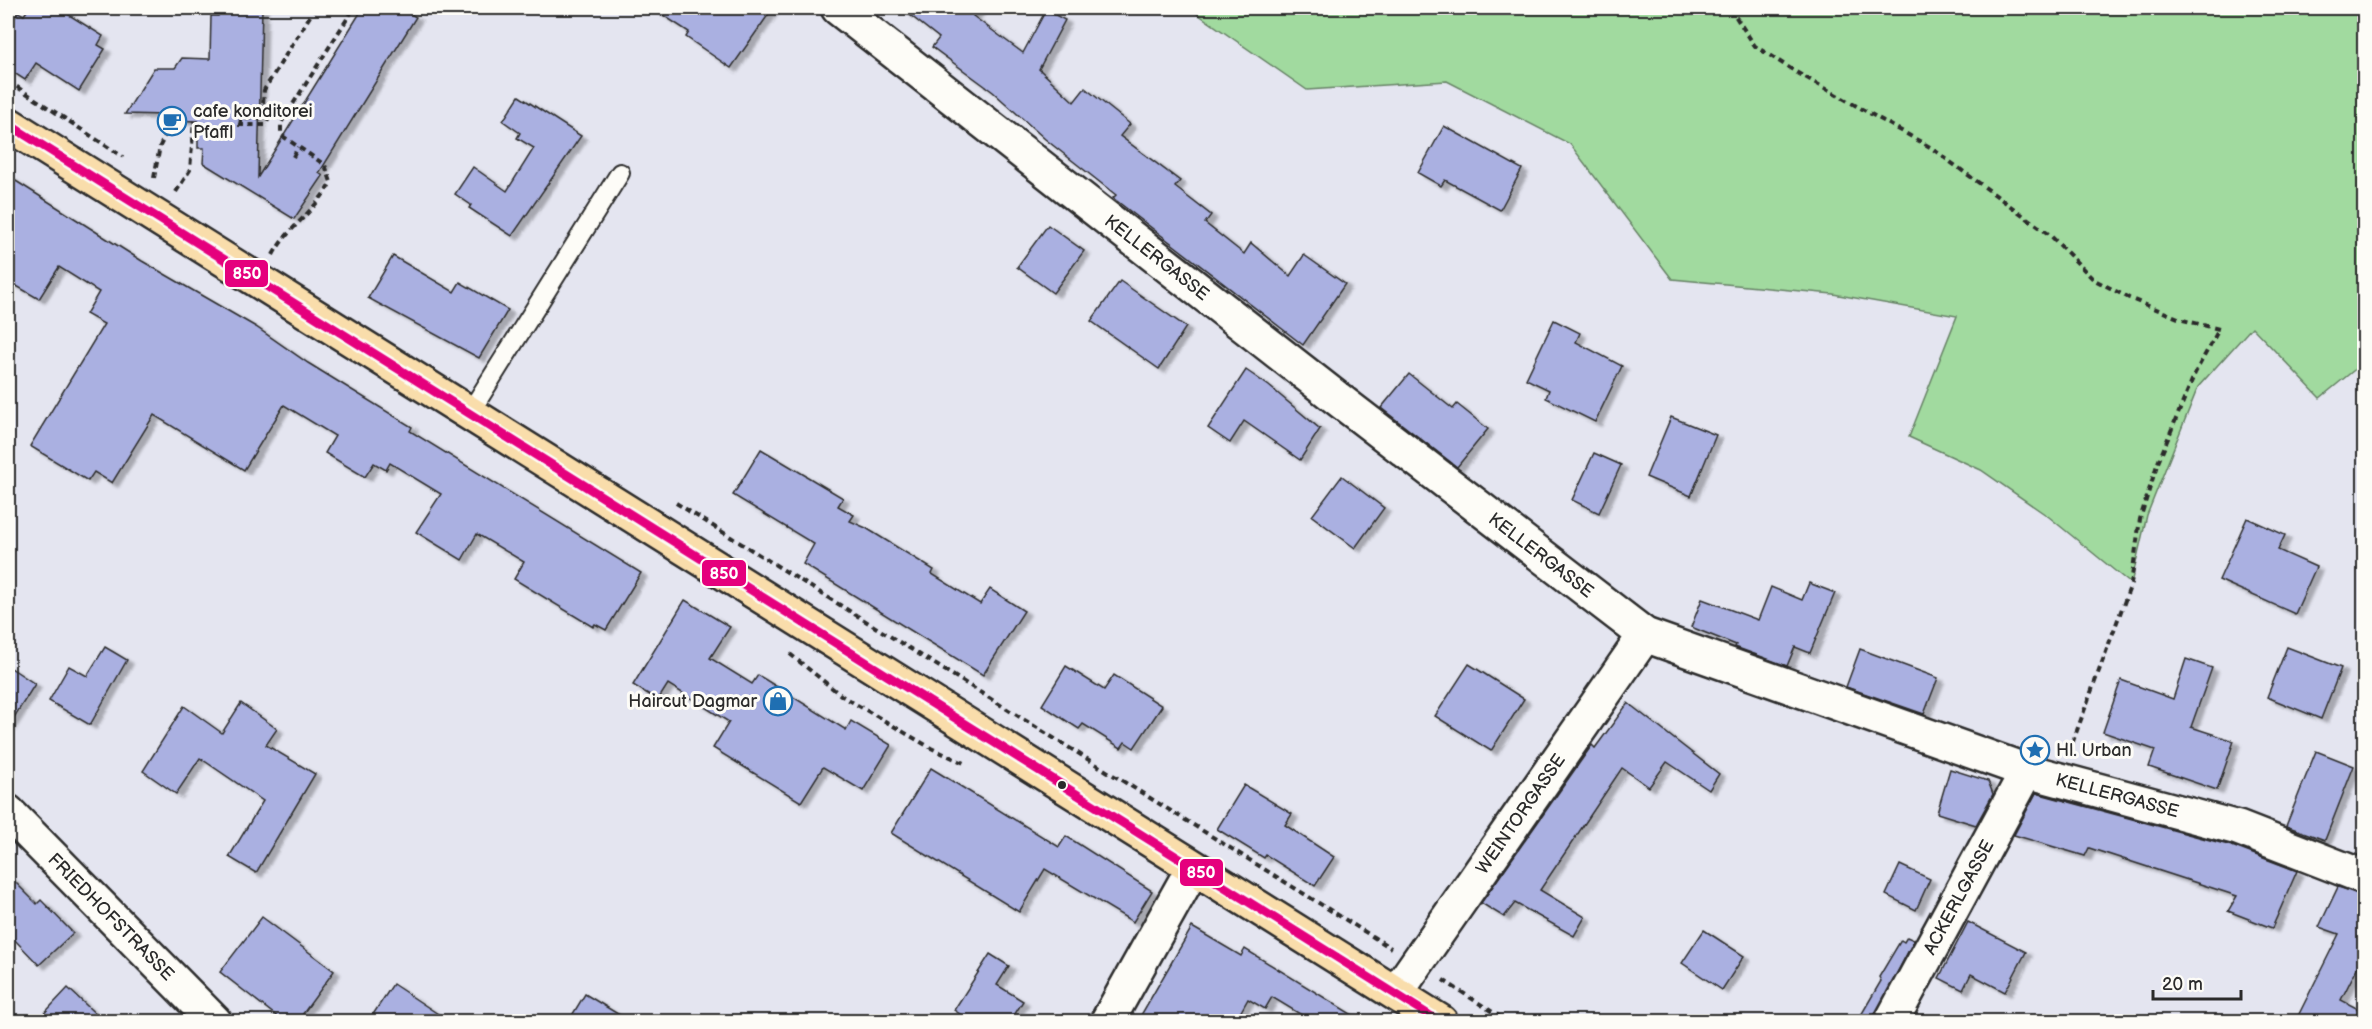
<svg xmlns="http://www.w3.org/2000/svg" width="2372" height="1029" viewBox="0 0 2372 1029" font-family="'Balsamiq Sans',sans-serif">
<defs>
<filter id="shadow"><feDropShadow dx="6" dy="4" stdDeviation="1.5" flood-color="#0004"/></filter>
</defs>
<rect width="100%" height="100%" fill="#e4e5f0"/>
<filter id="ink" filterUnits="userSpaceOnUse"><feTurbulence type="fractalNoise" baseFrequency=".0167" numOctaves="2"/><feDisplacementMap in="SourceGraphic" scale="12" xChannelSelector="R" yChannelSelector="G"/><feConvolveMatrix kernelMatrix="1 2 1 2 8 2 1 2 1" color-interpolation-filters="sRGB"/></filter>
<g filter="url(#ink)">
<path fill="#a1da9f" stroke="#668265" stroke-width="1.5" d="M 1189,8 L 2364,8 L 2364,362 L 2320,398 L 2252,327 L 2198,387 L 2147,515 L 2131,584 L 2049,517 L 1981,470 L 1909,437 L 1957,316 L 1833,294 L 1672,279 L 1570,144 L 1447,81 L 1307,90 Z"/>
<g fill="#aab0e1" stroke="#2b2b2b" stroke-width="1.5" filter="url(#shadow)">
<path d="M 29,8 L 58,8 L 103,36 L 98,45 L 105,49 L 79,91 L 36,63 L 25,80 L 8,69 L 8,28 L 18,12 L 24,15 Z"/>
<path d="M 218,8 L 262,8 L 258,177 L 363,8 L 400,8 L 416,17 L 319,173 L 323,176 L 294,219 L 203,163 L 204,148 L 198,148 L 198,121 L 164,120 L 164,115 L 125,114 L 154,68 L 175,68 L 182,58 L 210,59 L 211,16 L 218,16 Z"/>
<path d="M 652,8 L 773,8 L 731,68 L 686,37 L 689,32 Z"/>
<path d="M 901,8 L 980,8 L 973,16 L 1023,53 L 1046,10 L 1065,20 L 1039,69 L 1074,102 L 1085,88 L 1130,124 L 1120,136 L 1180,181 L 1175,187 L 1211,215 L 1205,223 L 1244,254 L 1251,243 L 1290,276 L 1304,255 L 1345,284 L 1303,345 L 1113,198 L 1116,195 L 1045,139 L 993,92 L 932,47 L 939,38 Z"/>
<path d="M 519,96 L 581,136 L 512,236 L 469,208 L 471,205 L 455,194 L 473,167 L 507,191 L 534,148 L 517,138 L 520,133 L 503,121 Z"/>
<path d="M 1444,126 L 1522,169 L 1500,210 L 1445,180 L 1441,186 L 1418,173 Z"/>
<path d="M 8,176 L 142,261 L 256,327 L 308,363 L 412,427 L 410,431 L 641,573 L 606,630 L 595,624 L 593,627 L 514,579 L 524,562 L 477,534 L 462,560 L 416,532 L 441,494 L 390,463 L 386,470 L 374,463 L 365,477 L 325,453 L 335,436 L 284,405 L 244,470 L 154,415 L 112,483 L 94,472 L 88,481 L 30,446 L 104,324 L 86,314 L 99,292 L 59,267 L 39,299 L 8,281 Z"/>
<path d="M 1048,225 L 1084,251 L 1053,293 L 1017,267 Z"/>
<path d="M 393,256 L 454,292 L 460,282 L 508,310 L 479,358 L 368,298 Z"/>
<path d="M 1120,281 L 1186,327 L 1159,369 L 1091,321 Z"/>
<path d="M 1554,320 L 1580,333 L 1576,342 L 1622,366 L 1595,422 L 1546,398 L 1549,390 L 1526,379 Z"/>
<path d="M 1246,370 L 1269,386 L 1320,429 L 1300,460 L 1244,421 L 1230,443 L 1208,428 Z"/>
<path d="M 1409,374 L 1453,409 L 1457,404 L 1488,429 L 1457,467 L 1381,408 Z"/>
<path d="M 1671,417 L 1716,435 L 1691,496 L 1646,477 Z"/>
<path d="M 761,449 L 843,498 L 838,506 L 854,515 L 850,521 L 866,528 L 934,570 L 932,574 L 980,604 L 990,589 L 1024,611 L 983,675 L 803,564 L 814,544 L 733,495 Z"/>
<path d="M 1594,453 L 1621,465 L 1599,513 L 1572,500 Z"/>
<path d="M 1342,476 L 1384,508 L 1355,548 L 1312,516 Z"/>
<path d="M 2247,518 L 2285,535 L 2278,550 L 2316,567 L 2295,614 L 2219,580 Z"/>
<path d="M 1809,583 L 1835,593 L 1810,653 L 1795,647 L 1787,666 L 1735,647 L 1736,645 L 1691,627 L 1702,599 L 1758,620 L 1771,587 L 1802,600 Z"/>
<path d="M 685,600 L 730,627 L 710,658 L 752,684 L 758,675 L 846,730 L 851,721 L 891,745 L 863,791 L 823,767 L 801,802 L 713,748 L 729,722 L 668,684 L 658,700 L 633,685 Z"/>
<path d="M 105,647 L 127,660 L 90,725 L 49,701 L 69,666 L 87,676 Z"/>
<path d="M 2287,647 L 2341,668 L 2321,719 L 2267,697 Z"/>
<path d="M 1860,649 L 1938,678 L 1924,714 L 1846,687 Z"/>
<path d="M 2186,659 L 2212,668 L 2191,727 L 2234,741 L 2217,790 L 2149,767 L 2155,750 L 2103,732 L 2121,680 L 2173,699 Z"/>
<path d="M 1469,664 L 1524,699 L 1491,751 L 1435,716 Z"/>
<path d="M 8,666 L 35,684 L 8,727 Z"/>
<path d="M 1066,666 L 1104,690 L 1114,675 L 1162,706 L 1134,748 L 1125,742 L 1121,748 L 1083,724 L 1079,729 L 1042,705 Z"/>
<path d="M 241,703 L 277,729 L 266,745 L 315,774 L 256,873 L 229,857 L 263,801 L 200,758 L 176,794 L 143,771 L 184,706 L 222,733 Z"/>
<path d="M 1628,703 L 1719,774 L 1709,790 L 1667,762 L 1649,787 L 1622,768 L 1540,890 L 1585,917 L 1574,936 L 1515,903 L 1504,917 L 1481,903 L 1592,745 L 1595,748 Z"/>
<path d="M 2316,751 L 2354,766 L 2325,840 L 2286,826 Z"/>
<path d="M 931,768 L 1059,847 L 1066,836 L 1152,891 L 1133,922 L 1045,869 L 1019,912 L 891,833 Z"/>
<path d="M 1950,769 L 1988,781 L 1993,794 L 1976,825 L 1937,813 Z"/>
<path d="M 1244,785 L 1292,814 L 1285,825 L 1334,857 L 1315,886 L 1266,855 L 1264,858 L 1217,829 Z"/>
<path d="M 2036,793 L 2232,846 L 2297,871 L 2272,928 L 2228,911 L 2237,896 L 2089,848 L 2085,856 L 2014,835 Z"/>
<path d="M 1900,865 L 1930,879 L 1916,910 L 1886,895 Z"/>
<path d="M 8,875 L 37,904 L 41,900 L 73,933 L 39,965 L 8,933 Z"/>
<path d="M 2338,887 L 2364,895 L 2364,954 L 2341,1000 L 2364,1012 L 2364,1022 L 2295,1022 L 2339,934 L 2319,927 Z"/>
<path d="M 262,917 L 334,971 L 297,1022 L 284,1022 L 220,972 Z"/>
<path d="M 1968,922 L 2026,952 L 2005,992 L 1971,974 L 1963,990 L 1939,978 Z"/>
<path d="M 1192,927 L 1241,956 L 1245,949 L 1364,1022 L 1313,1022 L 1272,997 L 1265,1009 L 1248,999 L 1235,1022 L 1137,1022 Z"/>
<path d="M 1704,930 L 1744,956 L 1722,990 L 1682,963 Z"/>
<path d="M 1907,937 L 1914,940 L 1872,1022 L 1857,1022 L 1881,981 L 1879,977 L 1901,940 L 1904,942 Z"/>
<path d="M 990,954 L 1009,966 L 997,985 L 1023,1001 L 1010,1022 L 972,1022 L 954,1010 Z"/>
<path d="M 393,984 L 450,1022 L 368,1022 Z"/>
<path d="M 68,988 L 104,1022 L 36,1022 Z"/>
<path d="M 585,994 L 631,1022 L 568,1022 Z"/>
</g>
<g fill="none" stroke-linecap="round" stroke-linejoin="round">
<g stroke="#2b2b2b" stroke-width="22">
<path id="lane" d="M 469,414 L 620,173"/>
</g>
<g stroke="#2b2b2b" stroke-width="38">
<g id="street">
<path id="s1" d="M 838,8 L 1334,396 L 1645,635 L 2027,771 L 2238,828 L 2364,877"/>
<path id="s2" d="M 8,812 L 215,1022"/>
<path id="s3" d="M 1396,993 L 1645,635"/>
<path d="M 1107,1022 L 1193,868"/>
<path id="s4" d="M 1891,1022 L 2027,771"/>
</g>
</g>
<g stroke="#2b2b2b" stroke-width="38">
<path id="primary" d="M 8,124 L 1441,1022"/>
</g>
<g stroke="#2b2b2b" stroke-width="4" stroke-dasharray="6 4.5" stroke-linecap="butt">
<path d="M 1730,8 L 1755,46 L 1796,72 L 1930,147 L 2050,235 L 2093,279 L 2129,298 L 2183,320 L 2219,329 L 2195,373 L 2157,465 L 2140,519 L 2131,584 L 2069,752"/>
<path d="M 8,81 L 123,157"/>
<path d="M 238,125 L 266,125 L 271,112 L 262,106"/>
<path d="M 240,125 L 241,119 L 262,118 L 264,90 L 315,8"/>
<path d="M 293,157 L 298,147"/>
<path d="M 154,178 L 160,146 L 172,121"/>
<path d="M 176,192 L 190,170 L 194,121"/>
<path d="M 273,255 C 288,227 316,211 331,182 L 325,165 L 281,135 L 281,123 L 354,8"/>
<path d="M 676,503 L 1391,948"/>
<path d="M 790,654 L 842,696 L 931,748 L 966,764"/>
<path d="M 1443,980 L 1508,1022"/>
</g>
<use href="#lane" stroke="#fdfcf7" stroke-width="18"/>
<use href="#street" stroke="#fdfcf7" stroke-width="33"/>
<use href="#primary" stroke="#f9ddab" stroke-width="33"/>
<g stroke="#fdfcf7" stroke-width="14">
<path id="bus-1" d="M 8,124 L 1440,1022"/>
</g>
<use href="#bus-1" stroke="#e5007d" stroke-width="9"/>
</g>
</g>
<defs>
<g id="cafe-ring" transform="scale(1.5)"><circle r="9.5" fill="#fdfcf7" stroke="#1f6fb2" stroke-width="1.5"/><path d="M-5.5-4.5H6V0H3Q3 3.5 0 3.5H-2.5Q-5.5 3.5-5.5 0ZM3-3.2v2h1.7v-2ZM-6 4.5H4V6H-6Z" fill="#1f6fb2"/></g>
<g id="shop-ring" transform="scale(1.5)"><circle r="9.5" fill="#fdfcf7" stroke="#1f6fb2" stroke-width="1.5"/><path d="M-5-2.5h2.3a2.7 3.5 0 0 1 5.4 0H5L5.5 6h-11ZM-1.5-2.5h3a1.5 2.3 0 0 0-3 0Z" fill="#1f6fb2"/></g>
<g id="sight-ring" transform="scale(1.5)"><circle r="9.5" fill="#fdfcf7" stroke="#1f6fb2" stroke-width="1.5"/><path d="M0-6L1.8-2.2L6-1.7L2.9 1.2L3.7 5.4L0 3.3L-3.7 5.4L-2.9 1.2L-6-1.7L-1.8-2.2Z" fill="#1f6fb2"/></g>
</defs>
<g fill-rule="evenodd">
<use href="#cafe-ring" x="172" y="121"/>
<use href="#shop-ring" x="778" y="701"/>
<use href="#sight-ring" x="2035" y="750"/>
</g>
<circle fill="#2b2b2b" stroke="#fdfcf7" stroke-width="2" cx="1062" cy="785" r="5"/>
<g text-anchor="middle" stroke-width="6" stroke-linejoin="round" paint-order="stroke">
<g font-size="18" fill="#2b2b2b" stroke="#fdfcf7" text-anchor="start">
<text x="193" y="117">cafe konditorei<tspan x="193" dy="21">Pfaffl</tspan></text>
<text x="757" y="707" text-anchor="end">Haircut Dagmar</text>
<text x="2056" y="756">Hl. Urban</text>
</g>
<g font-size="18" fill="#2b2b2b" stroke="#fdfcf7">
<text dy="6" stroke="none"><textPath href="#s1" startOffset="405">KELLERGASSE</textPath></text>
<text dy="6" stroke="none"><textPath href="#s1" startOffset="891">KELLERGASSE</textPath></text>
<text dy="6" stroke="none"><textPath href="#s1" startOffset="1521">KELLERGASSE</textPath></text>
<text dy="6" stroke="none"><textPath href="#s3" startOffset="218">WEINTORGASSE</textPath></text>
<text dy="6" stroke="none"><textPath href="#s4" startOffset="142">ACKERLGASSE</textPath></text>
<text dy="6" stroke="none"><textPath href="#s2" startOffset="147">FRIEDHOFSTRASSE</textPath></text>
</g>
</g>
<g stroke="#fdfcf7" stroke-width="2">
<rect x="224" y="259" width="45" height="29" rx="6" fill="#e5007d"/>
<rect x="701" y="559" width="46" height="28" rx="6" fill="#e5007d"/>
<rect x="1179" y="858" width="45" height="29" rx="6" fill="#e5007d"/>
</g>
<g font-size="16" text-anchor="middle" font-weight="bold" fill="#fff">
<text x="247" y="279">850</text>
<text x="724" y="579">850</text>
<text x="1201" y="878">850</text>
</g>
<rect width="2372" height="1029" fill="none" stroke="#fdfcf7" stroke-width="30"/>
<rect x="15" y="15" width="2342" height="999" fill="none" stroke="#2b2b2b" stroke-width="2" filter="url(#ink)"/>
<path d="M2153 990v9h88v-9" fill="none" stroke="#2b2b2b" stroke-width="3"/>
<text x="2162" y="990" font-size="18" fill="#2b2b2b" stroke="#fdfcf7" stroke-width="4.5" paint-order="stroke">20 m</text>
</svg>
